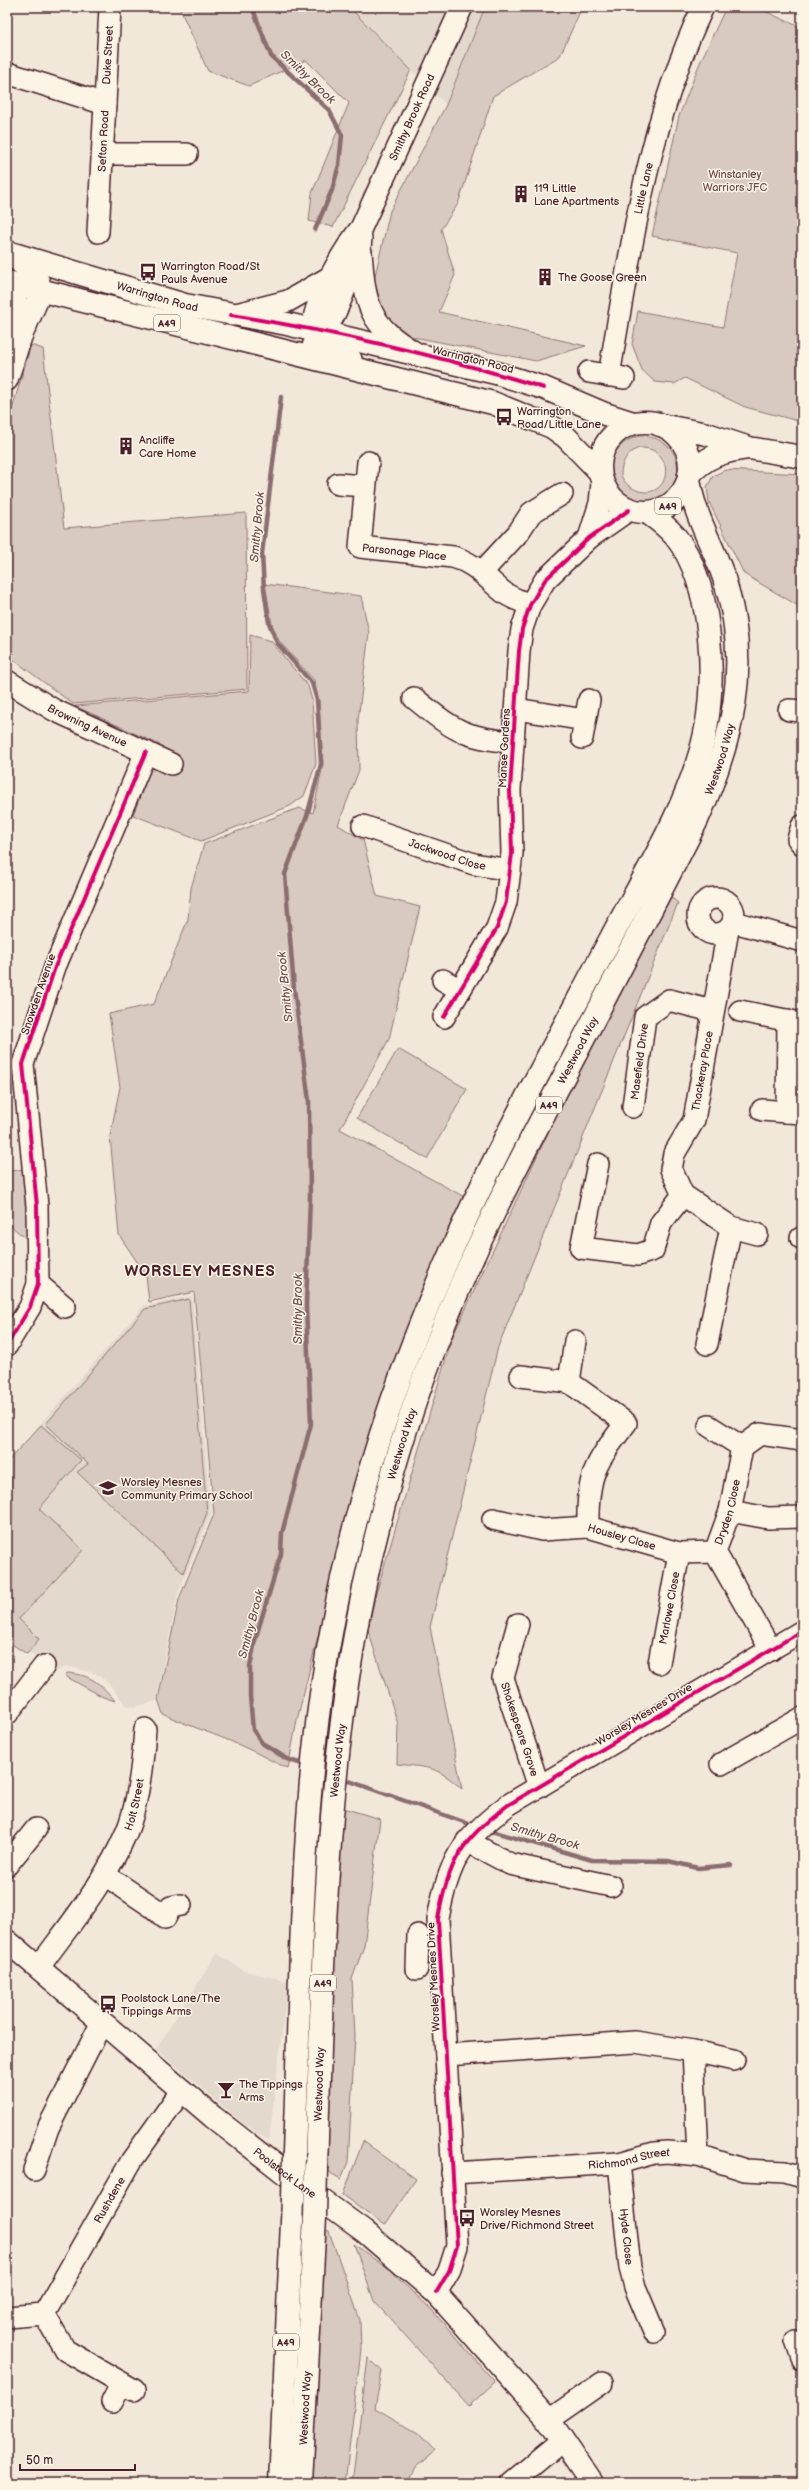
<svg xmlns="http://www.w3.org/2000/svg" width="809" height="2490" viewBox="0 0 809 2490" font-family="'Balsamiq Sans',sans-serif">
<rect width="100%" height="100%" fill="#f1e8da"/>
<filter id="ink" filterUnits="userSpaceOnUse"><feTurbulence type="fractalNoise" baseFrequency=".025" numOctaves="2"/><feDisplacementMap in="SourceGraphic" scale="8" xChannelSelector="R" yChannelSelector="G"/><feConvolveMatrix kernelMatrix="1 2 1 2 8 2 1 2 1" color-interpolation-filters="sRGB"/></filter>
<g filter="url(#ink)">
<g fill="#e4d9cd">
<path d="M 349,7 L 485,7 L 446,105 L 411,70 Z"/>
<path d="M 192,1296 L 211,1514 L 178,1593 L 156,1701 L 135,1707 L 126,1705 L 110,1685 L 97,1674 L 66,1666 L 58,1671 L 47,1662 L 7,1641 L 7,1462 L 144,1306 Z"/>
<path d="M 217,1953 L 244,1971 L 288,1981 L 269,2141 L 236,2118 L 156,2049 Z"/>
</g>
<g fill="#d8cac0" stroke="#917476" fill-rule="evenodd">
<path d="M 179,7 L 349,7 L 411,70 L 333,227 L 309,221 L 312,193 L 349,103 L 306,60 L 249,86 L 208,71 Z"/>
<path d="M 485,7 L 582,7 L 560,56 L 493,96 L 458,204 L 441,229 L 455,275 L 439,312 L 586,346 L 536,361 L 409,336 L 388,326 L 374,280 L 390,211 L 446,105 Z"/>
<path d="M 726,7 L 756,7 L 802,28 L 802,422 L 745,407 L 685,378 L 674,384 L 655,382 L 642,370 L 632,344 L 638,311 L 723,327 L 737,253 L 652,236 L 679,116 L 699,65 Z"/>
<path d="M 31,345 L 43,349 L 64,528 L 246,513 L 247,689 L 73,704 L 7,655 L 7,426 Z"/>
<path d="M 638,436 C 661,435 681,450 677,475 C 676,483 670,493 663,497 C 619,523 585,454 638,436 ZM 639,448 C 677,446 672,500 639,491 C 630,488 624,483 621,475 C 621,463 627,452 639,448 Z"/>
<path d="M 725,470 L 802,474 L 802,608 L 744,574 L 709,502 L 707,487 L 713,476 Z"/>
<path d="M 265,584 L 361,596 L 369,633 L 358,720 L 359,770 L 338,825 L 363,840 L 377,896 L 420,907 L 389,1039 L 340,1129 L 468,1199 L 332,1580 L 297,1720 L 288,1768 C 273,1763 261,1754 246,1748 C 219,1735 190,1727 163,1714 L 158,1699 L 179,1599 L 214,1514 L 194,1292 L 149,1302 L 146,1275 L 119,1235 L 110,1136 L 120,1087 L 109,1014 L 154,1004 L 188,919 L 191,888 L 204,844 L 299,808 L 313,813 L 323,764 L 319,701 L 314,680 L 279,641 L 272,624 Z"/>
<path d="M 250,635 L 271,641 L 308,686 L 312,700 L 316,764 L 304,796 L 290,806 L 201,841 L 133,815 L 160,745 L 75,706 L 249,691 Z"/>
<path d="M 668,895 L 678,903 L 498,1347 L 430,1627 L 462,1789 C 436,1766 431,1768 397,1764 L 398,1724 L 368,1630 L 375,1597 L 452,1338 L 638,940 Z"/>
<path d="M 398,1049 L 467,1089 L 427,1159 L 357,1118 Z"/>
<path d="M 23,1169 L 38,1248 L 7,1223 L 7,1172 Z"/>
<path d="M 189,1299 L 207,1513 L 183,1573 L 77,1472 L 88,1464 L 46,1424 L 145,1309 Z"/>
<path d="M 41,1425 L 81,1460 L 39,1509 L 83,1550 L 19,1619 L 39,1639 L 27,1654 L 7,1641 L 7,1462 Z"/>
<path d="M 67,1673 C 89,1674 101,1683 115,1701 L 103,1697 L 65,1676 Z"/>
<path d="M 340,1807 L 380,1819 L 364,1946 L 352,1979 L 355,2036 L 348,2162 L 341,2179 L 323,2169 Z"/>
<path d="M 363,2141 L 416,2179 L 385,2225 L 343,2195 Z"/>
<path d="M 322,2228 L 329,2231 L 360,2320 L 361,2350 L 345,2483 L 312,2483 Z"/>
<path d="M 354,2244 L 389,2270 L 430,2308 L 495,2382 L 469,2406 L 374,2301 Z"/>
<path d="M 368,2357 L 382,2371 L 375,2408 L 418,2433 L 435,2451 L 416,2467 L 408,2483 L 352,2483 Z"/>
</g>
<g fill="none" stroke-linecap="round" stroke-linejoin="round">
<g stroke="#8b6d6f" stroke-width="4.5">
<path d="M 252,7 L 271,56 L 329,110 L 342,135 L 339,165 L 332,190 L 315,230"/>
<path d="M 281,397 L 262,554 L 264,589 L 269,623 L 277,643 L 312,683 L 317,700 L 321,764 L 307,816 L 285,874 L 294,989 L 309,1101 L 310,1198 L 306,1306 L 311,1424 L 282,1533 L 281,1554 L 255,1640 L 250,1667 L 250,1696 L 253,1730 L 262,1743 L 287,1759 L 308,1766"/>
<path d="M 341,1778 L 475,1826"/>
<path d="M 488,1830 L 592,1860 L 668,1861 L 698,1868 L 731,1865"/>
</g>
<g stroke="#4a1f2b" stroke-width="24">
<g id="minor">
<path d="M 7,73 L 105,104 L 98,232"/>
<path id="s1" d="M 105,104 L 110,7"/>
<path d="M 103,154 L 187,154"/>
<path d="M 361,252 C 365,305 368,325 416,353"/>
<path d="M 7,286 L 19,307 L 21,335"/>
<path d="M 232,315 L 288,301 L 330,277"/>
<path d="M 313,346 C 334,328 350,274 360,248 L 361,238"/>
<path id="s2" d="M 351,359 C 337,356 321,353 315,338 C 303,315 346,247 361,228 L 462,7"/>
<path d="M 589,372 L 624,378"/>
<path id="s3" d="M 609,376 C 630,251 648,123 703,7"/>
<path d="M 7,380 L 21,337 L 41,292 L 39,282 L 33,273 L 8,253"/>
<path id="s4" d="M 368,462 L 360,547 L 453,557 C 475,563 485,577 502,591 C 510,598 521,601 530,605"/>
<path d="M 338,484 L 365,486"/>
<path d="M 589,538 L 600,503 L 602,483"/>
<path d="M 482,572 L 518,533 L 531,513 L 562,494"/>
<path id="s5" d="M 7,681 L 54,710 L 171,764"/>
<path d="M 414,698 C 452,729 463,738 513,742"/>
<path d="M 516,709 L 585,720"/>
<path d="M 789,710 L 802,711"/>
<path d="M 582,738 L 589,700"/>
<path id="s6" d="M 363,826 L 474,864 L 510,870"/>
<path d="M 802,826 L 798,839 L 802,844"/>
<circle cx="716" cy="916" r="18"/>
<path d="M 734,922 L 802,941"/>
<path d="M 728,930 L 694,1120 L 674,1154 L 671,1169 L 683,1195 L 731,1227 L 757,1234"/>
<path d="M 443,980 L 460,990"/>
<path d="M 740,1011 L 801,1023"/>
<path d="M 444,1017 L 497,928 L 506,902 L 512,853 L 510,790 L 519,651 L 522,629 L 530,605 L 545,580 L 589,538 L 629,510"/>
<path d="M 788,1020 L 787,1112 L 802,1113"/>
<path id="s7" d="M 633,1107 L 645,1017 L 669,1000 L 712,1011"/>
<path d="M 762,1110 L 787,1112"/>
<path d="M 598,1164 L 581,1248 L 638,1255 L 653,1250 L 661,1223 L 683,1195"/>
<path d="M 801,1238 L 802,1238"/>
<path d="M 38,1284 L 65,1307"/>
<path id="s8" d="M 575,1341 L 569,1382 L 626,1423 C 595,1464 587,1474 588,1527 L 679,1553 L 715,1552"/>
<path d="M 707,1344 L 731,1227"/>
<path d="M 7,1345 L 30,1307 L 38,1284 L 37,1206 L 23,1064 L 55,967 L 146,752"/>
<path d="M 521,1376 L 569,1382"/>
<path d="M 709,1426 L 742,1447"/>
<path d="M 730,1511 L 768,1518 L 802,1517"/>
<path d="M 493,1519 L 542,1530 L 588,1527"/>
<path id="s9" d="M 518,1624 L 503,1678 L 539,1787"/>
<path id="s10" d="M 771,1650 L 715,1552 L 730,1511 L 742,1447 L 760,1434 L 802,1440"/>
<path id="s11" d="M 659,1663 L 679,1553"/>
<path d="M 7,1714 L 44,1666"/>
<path d="M 721,1764 L 802,1718"/>
<path d="M 467,1841 L 510,1864 L 611,1886"/>
<path d="M 7,1865 L 36,1829"/>
<path d="M 105,1875 L 154,1908 L 165,1918 L 171,1907 L 181,1905"/>
<path id="s12" d="M 39,1967 C 71,1923 106,1881 127,1831 C 138,1804 143,1758 145,1729"/>
<path d="M 417,1969 L 418,1935"/>
<path d="M 693,2051 L 734,2060"/>
<path d="M 446,2055 L 635,2042 L 693,2051 L 698,2155"/>
<path id="s13" d="M 619,2163 L 630,2268 L 635,2287 L 654,2332"/>
<path d="M 34,2170 L 48,2128 L 102,2022"/>
<path id="s14" d="M 452,2173 L 619,2163 L 654,2153 L 668,2152 L 698,2155 L 745,2170 L 785,2172 L 802,2177"/>
<path d="M 436,2293 L 449,2271 L 457,2246 L 438,1919 C 448,1862 461,1840 508,1805 L 802,1631"/>
<path d="M 7,2317 L 44,2314"/>
<path d="M 796,2341 L 802,2359"/>
<path id="s15" d="M 134,2390 L 65,2350 L 44,2314 L 132,2160 L 182,2090"/>
<path d="M 112,2402 L 122,2383"/>
<path d="M 549,2420 L 602,2383"/>
<path d="M 511,2483 L 563,2440"/>
</g>
</g>
<g stroke="#4a1f2b" stroke-width="25">
<g id="major">
<path d="M 660,425 L 707,434 L 749,448 L 802,457"/>
<path d="M 689,475 C 706,456 724,451 748,448"/>
<path id="s16" d="M 7,1941 L 213,2117 L 291,2178 L 364,2231 L 436,2293 L 549,2420 L 592,2483"/>
</g>
</g>
<g stroke="#4a1f2b" stroke-width="25">
<g id="highway">
<path id="s17" d="M 7,252 L 185,305 L 287,324 L 496,373 L 544,388 L 605,414 L 633,423"/>
<path d="M 7,282 L 493,403 L 552,427 L 566,437 L 600,472"/>
<circle cx="645" cy="467" r="45"/>
<path d="M 294,2152 C 299,2033 300,1913 310,1794 C 324,1611 372,1431 446,1263 C 495,1151 555,1044 612,936 C 644,876 689,804 704,738 C 717,681 713,583 675,536 C 667,527 658,520 648,513"/>
<path id="s18" d="M 316,2167 C 324,1953 324,1737 378,1528 C 395,1459 417,1391 444,1325 C 477,1241 520,1160 562,1080 C 607,994 653,907 697,820 C 733,740 752,665 724,578 C 713,545 693,514 689,478"/>
<path d="M 280,2483 L 293,2200"/>
<path id="s19" d="M 301,2483 L 315,2217"/>
</g>
</g>
<use href="#minor" stroke="#fcf5e5" stroke-width="21"/>
<use href="#major" stroke="#fcf5e5" stroke-width="22"/>
<use href="#highway" stroke="#fcf5e5" stroke-width="22"/>
<g stroke="#4a1f2b" stroke-width="25" stroke-linecap="butt">
<g id="highway-bridge">
<path d="M 293,2200 L 294,2152"/>
<path d="M 315,2217 L 316,2167"/>
</g>
</g>
<use href="#highway-bridge" stroke="#fcf5e5" stroke-width="22"/>
<g stroke="#fcf5e5" stroke-width="6">
<g id="cycleway">
<path d="M 231,315 C 337,332 442,356 544,388"/>
<path d="M 444,1017 L 497,928 L 506,902 L 512,853 L 510,790 L 519,651 L 522,629 L 530,605 L 545,580 L 589,538 L 629,510"/>
<path d="M 7,1345 L 30,1307 L 38,1284 L 37,1206 L 23,1064 L 55,967 L 146,752"/>
<path d="M 436,2293 L 449,2271 L 457,2246 L 438,1919 C 448,1862 461,1840 508,1805 L 802,1631"/>
</g>
</g>
<use href="#cycleway" stroke="#d6006c" stroke-width="4"/>
</g>
</g>
<defs>
<g id="building-bare" transform="scale(1.38)"><path d="M-4-6H4V6H1V3H-1V6H-4ZM-2.5-4.3h1.7v1.8h-1.7ZM.8-4.3h1.7v1.8H.8ZM-2.5-1h1.7V.8h-1.7ZM.8-1h1.7V.8H.8Z" fill="#4a1f2b" stroke="#fcf5e5" stroke-width="2.5" paint-order="stroke"/></g>
<g id="bus-bare" transform="scale(1.38)"><path d="M-5-6H5V4H4V6H2V4H-2V6H-4V4H-5ZM-3.5-4V0h7V-4ZM-3.5 1.2v1.5H-2V1.2ZM2 1.2v1.5H3.5V1.2Z" fill="#4a1f2b" stroke="#fcf5e5" stroke-width="2.5" paint-order="stroke"/></g>
<g id="school-bare" transform="scale(1.38)"><path d="M0-5L7-2L0 1L-7-2ZM-4 1L0 2.5L4 1V4Q0 6-4 4Z" fill="#4a1f2b" stroke="#fcf5e5" stroke-width="2.5" paint-order="stroke"/></g>
<g id="bar-bare" transform="scale(1.38)"><path d="M-6-5H6L.8 .8V4.5H3.5V6h-7V4.5H-.8V.8Z" fill="#4a1f2b" stroke="#fcf5e5" stroke-width="2.5" paint-order="stroke"/></g>
</defs>
<g fill-rule="evenodd">
<use href="#building-bare" x="521" y="194"/>
<use href="#bus-bare" x="148" y="272"/>
<use href="#building-bare" x="545" y="277"/>
<use href="#bus-bare" x="504" y="417"/>
<use href="#building-bare" x="126" y="446"/>
<use href="#school-bare" x="108" y="1488"/>
<use href="#bus-bare" x="108" y="2004"/>
<use href="#bar-bare" x="226" y="2090"/>
<use href="#bus-bare" x="467" y="2218"/>
</g>
<g text-anchor="middle" stroke-width="3" stroke-linejoin="round" paint-order="stroke">
<g fill="#fcf5e5" stroke="#7f5f63" stroke-width="1">
<rect x="154" y="315" width="26" height="16" rx="3"/>
<rect x="655" y="498" width="26" height="16" rx="3"/>
<rect x="536" y="1097" width="26" height="16" rx="3"/>
<rect x="310" y="1975" width="26" height="16" rx="3"/>
<rect x="273" y="2334" width="26" height="16" rx="3"/>
</g>
<g font-size="10" font-weight="bold" fill="#4a1f2b">
<text x="167" y="327">A49</text>
<text x="668" y="510">A49</text>
<text x="549" y="1109">A49</text>
<text x="323" y="1987">A49</text>
<text x="286" y="2346">A49</text>
</g>
<g font-size="11" fill="#4a1f2b" stroke="#fcf5e5">
<text dy="4" stroke="none"><textPath href="#s1" startOffset="49">Duke Street</textPath></text>
<text dy="4" stroke="none"><textPath href="#s2" startOffset="288">Smithy Brook Road</textPath></text>
<text transform="translate(103 141) rotate(-87)" y="4">Sefton Road</text>
<text dy="4" stroke="none"><textPath href="#s3" startOffset="191">Little Lane</textPath></text>
<text dy="4" stroke="none"><textPath href="#s17" startOffset="157">Warrington Road</textPath></text>
<text transform="translate(473 359) rotate(14)" y="4">Warrington Road</text>
<text dy="4" stroke="none"><textPath href="#s4" startOffset="130">Parsonage Place</textPath></text>
<text dy="4" stroke="none"><textPath href="#s5" startOffset="92">Browning Avenue</textPath></text>
<text transform="translate(504 748) rotate(-87)" y="4">Manse Gardens</text>
<text dy="4" stroke="none"><textPath href="#s18" startOffset="1487">Westwood Way</textPath></text>
<text dy="4" stroke="none"><textPath href="#s6" startOffset="89">Jackwood Close</textPath></text>
<text transform="translate(38 994) rotate(-71)" y="4">Snowden Avenue</text>
<text dy="4" stroke="none"><textPath href="#s18" startOffset="1163">Westwood Way</textPath></text>
<text dy="4" stroke="none"><textPath href="#s7" startOffset="46">Masefield Drive</textPath></text>
<text transform="translate(702 1071) rotate(-80)" y="4">Thackeray Place</text>
<text dy="4" stroke="none"><textPath href="#s18" startOffset="731">Westwood Way</textPath></text>
<text dy="4" stroke="none"><textPath href="#s10" startOffset="155">Dryden Close</textPath></text>
<text dy="4" stroke="none"><textPath href="#s8" startOffset="261">Housley Close</textPath></text>
<text dy="4" stroke="none"><textPath href="#s11" startOffset="56">Marlowe Close</textPath></text>
<text transform="translate(644 1714) rotate(-31)" y="4">Worsley Mesnes Drive</text>
<text dy="4" stroke="none"><textPath href="#s9" startOffset="110">Shakespeare Grove</textPath></text>
<text dy="4" stroke="none"><textPath href="#s18" startOffset="407">Westwood Way</textPath></text>
<text dy="4" stroke="none"><textPath href="#s12" startOffset="190">Holt Street</textPath></text>
<text transform="translate(433 1977) rotate(-93)" y="4">Worsley Mesnes Drive</text>
<text dy="4" stroke="none"><textPath href="#s18" startOffset="83">Westwood Way</textPath></text>
<text dy="4" stroke="none"><textPath href="#s14" startOffset="178">Richmond Street</textPath></text>
<text dy="4" stroke="none"><textPath href="#s16" startOffset="362">Poolstock Lane</textPath></text>
<text dy="4" stroke="none"><textPath href="#s15" startOffset="253">Rushdene</textPath></text>
<text dy="4" stroke="none"><textPath href="#s13" startOffset="74">Hyde Close</textPath></text>
<text dy="4" stroke="none"><textPath href="#s19" startOffset="75">Westwood Way</textPath></text>
</g>
<g font-size="11" fill="#6e4a50" stroke="#fcf5e5">
<text x="735" y="178">Winstanley<tspan x="735" dy="13">Warriors JFC</tspan></text>
</g>
<g font-size="11" fill="#4a1f2b" stroke="#fcf5e5" text-anchor="start">
<text x="534" y="192">119 Little<tspan x="534" dy="13">Lane Apartments</tspan></text>
<text x="161" y="270">Warrington Road/St<tspan x="161" dy="13">Pauls Avenue</tspan></text>
<text x="558" y="281">The Goose Green</text>
<text x="517" y="415">Warrington<tspan x="517" dy="13">Road/Little Lane</tspan></text>
<text x="139" y="444">Ancliffe<tspan x="139" dy="13">Care Home</tspan></text>
<text x="121" y="1486">Worsley Mesnes<tspan x="121" dy="13">Community Primary School</tspan></text>
<text x="121" y="2002">Poolstock Lane/The<tspan x="121" dy="13">Tippings Arms</tspan></text>
<text x="239" y="2088">The Tippings<tspan x="239" dy="13">Arms</tspan></text>
<text x="480" y="2216">Worsley Mesnes<tspan x="480" dy="13">Drive/Richmond Street</tspan></text>
</g>
<g font-size="12" font-style="italic" fill="#704c53" stroke="#fcf5e5">
<text transform="translate(308 77) rotate(44)" y="4">Smithy Brook</text>
<text transform="translate(257 527) rotate(-85)" y="4">Smithy Brook</text>
<text transform="translate(285 987) rotate(-96)" y="4">Smithy Brook</text>
<text transform="translate(298 1309) rotate(-90)" y="4">Smithy Brook</text>
<text transform="translate(251 1624) rotate(-75)" y="4">Smithy Brook</text>
<text transform="translate(545 1836) rotate(16)" y="4">Smithy Brook</text>
</g>
<g font-size="15" font-weight="bold" letter-spacing="1" fill="#4a1f2b" stroke="#fcf5e5">
<text x="200" y="1276">WORSLEY MESNES</text>
</g>
</g>
<rect width="809" height="2490" fill="none" stroke="#fcf5e5" stroke-width="24"/>
<rect x="12" y="12" width="785" height="2466" fill="none" stroke="#4a1f2b" stroke-width="1.5" filter="url(#ink)"/>
<path d="M20 2464v6h115v-6" fill="none" stroke="#4a1f2b" stroke-width="2"/>
<text x="26" y="2464" font-size="12" fill="#4a1f2b" stroke="#fcf5e5" stroke-width="3" paint-order="stroke">50 m</text>
</svg>
